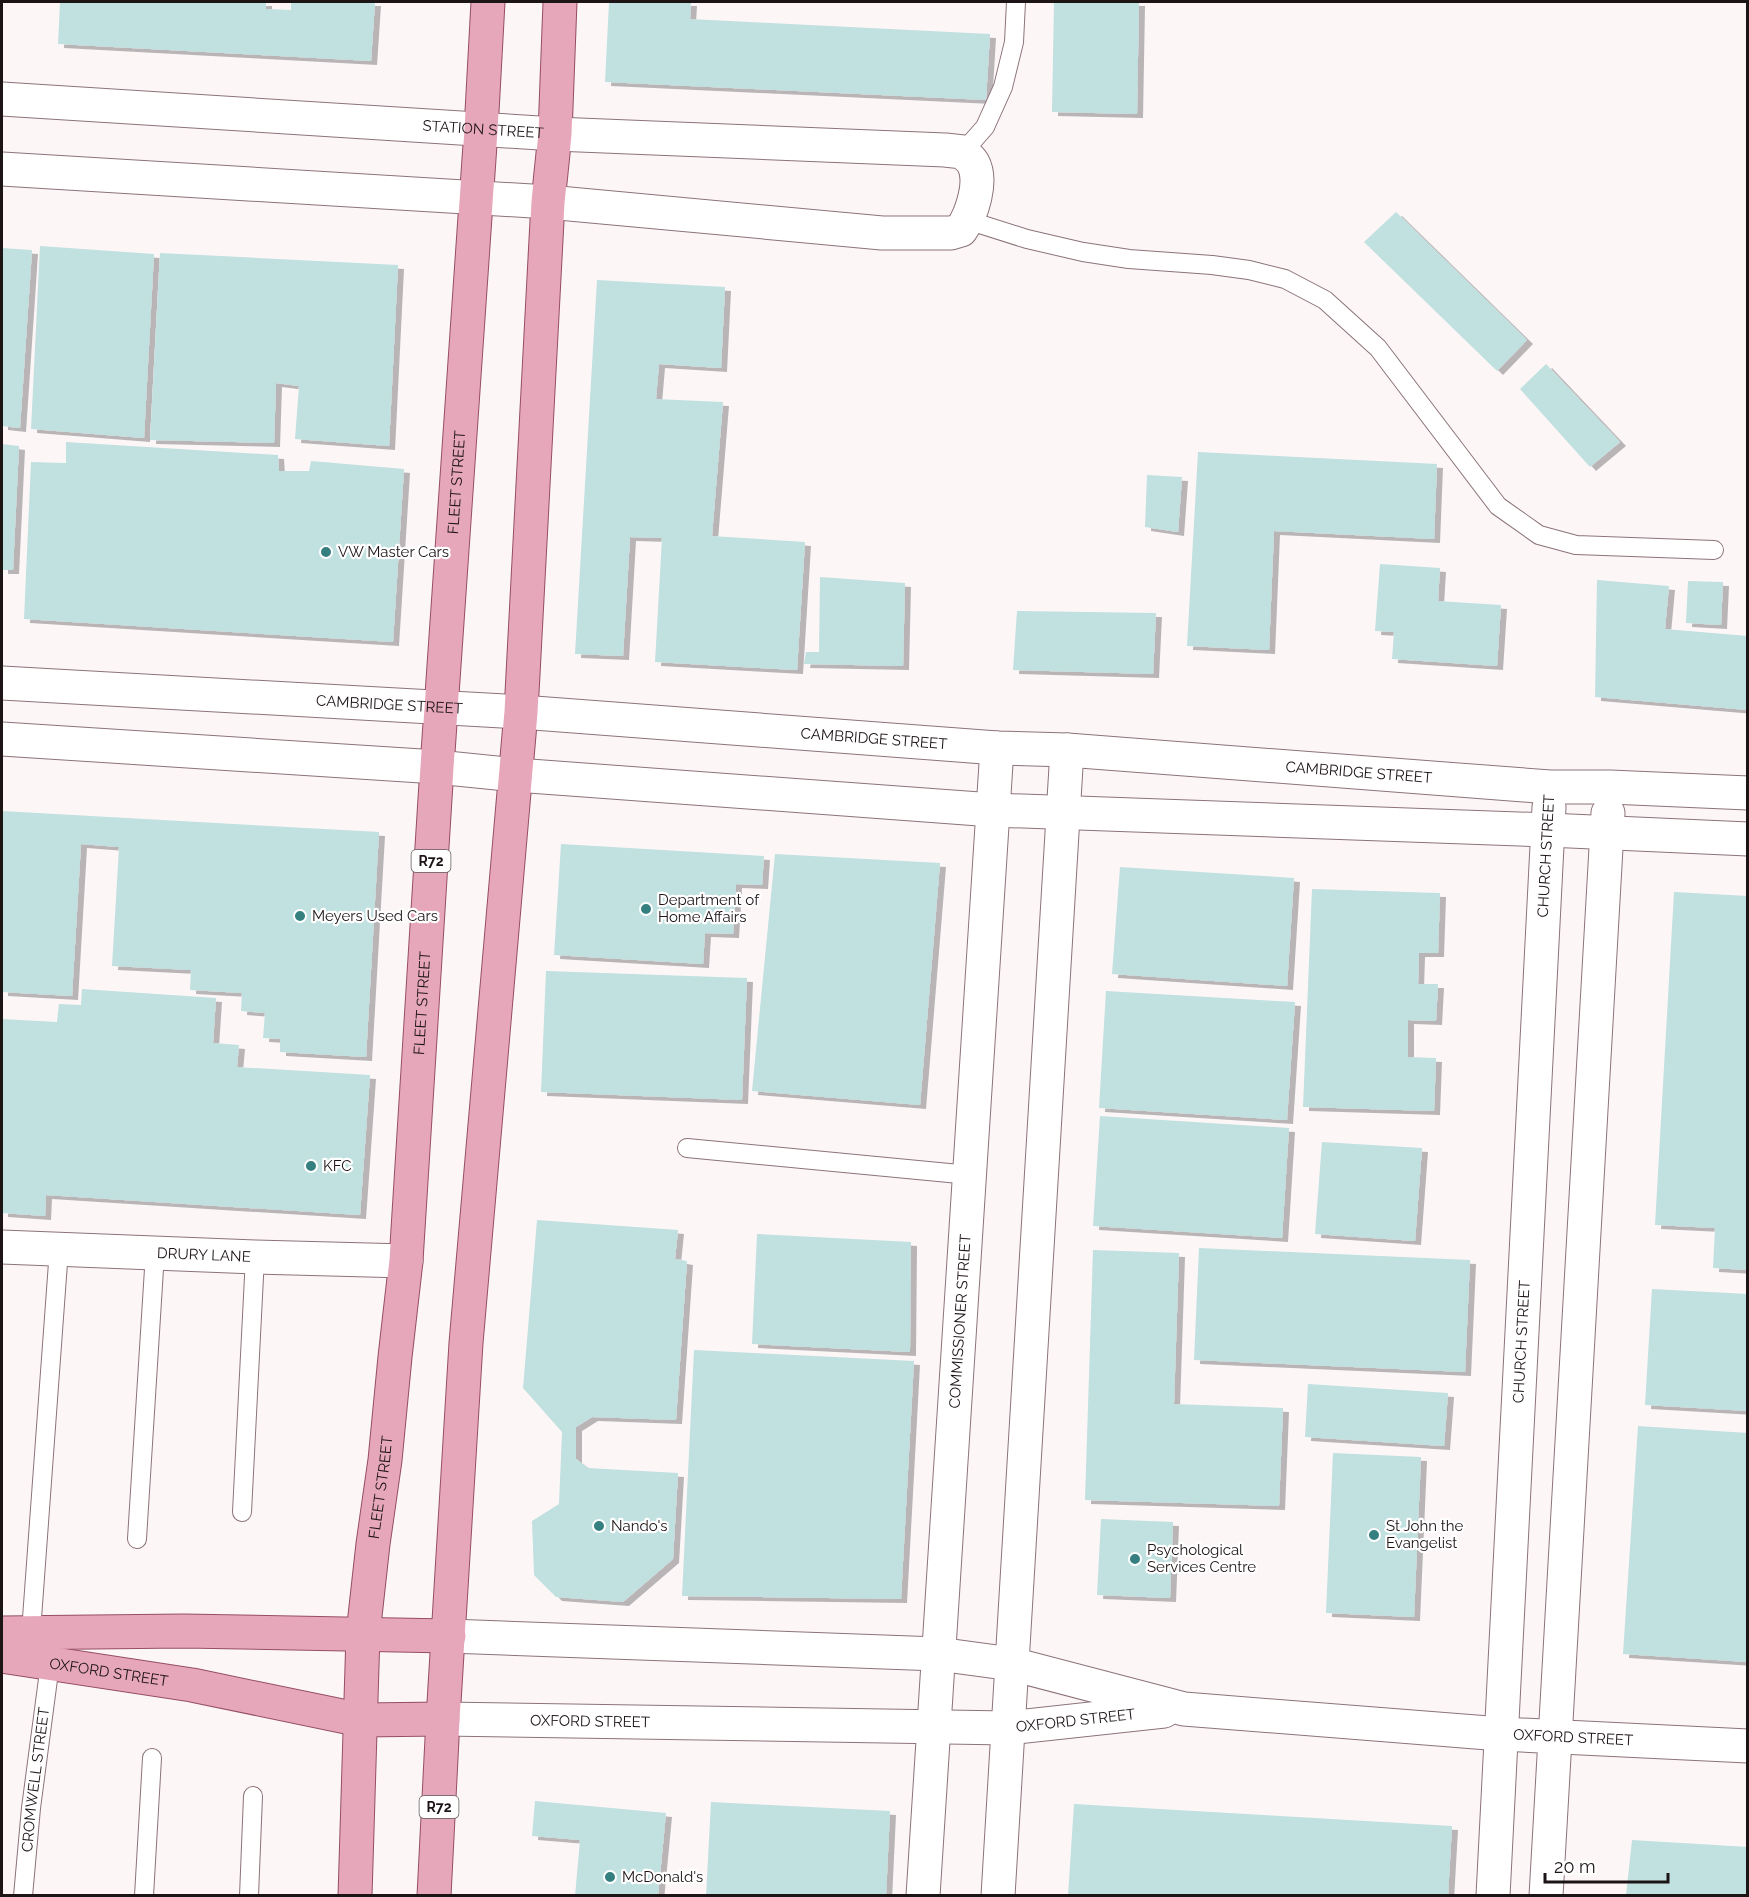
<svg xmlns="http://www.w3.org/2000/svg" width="1749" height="1897" viewBox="0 0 1749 1897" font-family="Raleway,sans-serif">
<defs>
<filter id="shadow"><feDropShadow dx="6" dy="4" stdDeviation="0" flood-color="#0004"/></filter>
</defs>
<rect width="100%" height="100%" fill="#fcf6f7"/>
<g fill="#c1e0e0" filter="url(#shadow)">
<path d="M 60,2 L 167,3 L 167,2 L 266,2 L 266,9 L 291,10 L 291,2 L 375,2 L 371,61 L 58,44 Z"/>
<path d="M 609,2 L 691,2 L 690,19 L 990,34 L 986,100 L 605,82 Z"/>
<path d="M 1054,2 L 1139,2 L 1137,114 L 1052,112 Z"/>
<path d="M 1396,212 L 1527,340 L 1497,371 L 1364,242 Z"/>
<path d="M 40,246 L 154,254 L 144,438 L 31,429 Z"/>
<path d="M 2,248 L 32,250 L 20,428 L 2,426 Z"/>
<path d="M 160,253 L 398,265 L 389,446 L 295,439 L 299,386 L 276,383 L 274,443 L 150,440 Z"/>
<path d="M 597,280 L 725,287 L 721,368 L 659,364 L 656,399 L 723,402 L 712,536 L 805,542 L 797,670 L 655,662 L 662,538 L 630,537 L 623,656 L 575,654 Z"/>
<path d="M 1546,364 L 1620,442 L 1590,467 L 1520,389 Z"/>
<path d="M 66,442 L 278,455 L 279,471 L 309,471 L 311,461 L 404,469 L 393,642 L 24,619 L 31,462 L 66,463 Z"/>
<path d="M 2,444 L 19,446 L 13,570 L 2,570 Z"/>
<path d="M 1198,452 L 1437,464 L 1434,539 L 1274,531 L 1269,650 L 1187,646 Z"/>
<path d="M 1147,475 L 1182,477 L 1178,532 L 1145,527 Z"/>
<path d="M 1380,564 L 1440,568 L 1438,601 L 1501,605 L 1497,666 L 1392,659 L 1394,632 L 1375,631 Z"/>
<path d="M 820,577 L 905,583 L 903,666 L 804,664 L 806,652 L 819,652 Z"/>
<path d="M 1597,580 L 1669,586 L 1665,629 L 1748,636 L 1748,710 L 1595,697 Z"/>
<path d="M 1688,581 L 1723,582 L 1721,625 L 1686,623 Z"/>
<path d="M 1017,611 L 1156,613 L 1153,674 L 1013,670 Z"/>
<path d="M 2,811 L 379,832 L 366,1057 L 280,1052 L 280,1039 L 263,1038 L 265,1013 L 241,1011 L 242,993 L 190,990 L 191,970 L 112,966 L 119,847 L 81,844 L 72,996 L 2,992 Z"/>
<path d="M 561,844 L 764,856 L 762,885 L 736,884 L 733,934 L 705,933 L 703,964 L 554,955 Z"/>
<path d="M 775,854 L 940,863 L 920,1105 L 752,1091 Z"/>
<path d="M 1120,867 L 1294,878 L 1287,986 L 1112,974 Z"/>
<path d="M 1312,889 L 1440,893 L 1438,953 L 1419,953 L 1418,984 L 1438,984 L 1436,1021 L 1408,1020 L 1408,1057 L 1436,1058 L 1434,1111 L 1303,1107 Z"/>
<path d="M 1674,892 L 1748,896 L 1748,1270 L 1713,1268 L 1715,1228 L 1655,1225 Z"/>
<path d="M 546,971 L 747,978 L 742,1100 L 541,1092 Z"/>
<path d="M 82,989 L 216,998 L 213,1043 L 239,1045 L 237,1067 L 370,1075 L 360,1215 L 46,1195 L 45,1216 L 2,1213 L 2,1019 L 57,1022 L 59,1004 L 81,1005 Z"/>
<path d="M 1106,991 L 1295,1002 L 1287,1120 L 1099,1108 Z"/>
<path d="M 1100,1116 L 1289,1128 L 1282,1238 L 1093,1226 Z"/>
<path d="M 1322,1142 L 1422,1148 L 1415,1241 L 1315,1234 Z"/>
<path d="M 537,1220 L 678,1230 L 675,1259 L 687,1261 L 676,1420 L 592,1417 L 576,1427 L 576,1459 L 588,1468 L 678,1473 L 673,1559 L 623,1602 L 556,1597 L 534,1575 L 532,1521 L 559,1504 L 562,1432 L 523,1388 Z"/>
<path d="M 757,1234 L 911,1242 L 910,1352 L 752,1344 Z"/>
<path d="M 1199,1248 L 1470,1260 L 1465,1372 L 1194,1360 Z"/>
<path d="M 1093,1250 L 1179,1253 L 1174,1404 L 1283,1408 L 1279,1506 L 1085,1500 Z"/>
<path d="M 1652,1289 L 1748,1294 L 1748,1411 L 1645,1405 Z"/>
<path d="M 694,1350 L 914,1361 L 901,1599 L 682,1596 Z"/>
<path d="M 1308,1384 L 1448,1393 L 1444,1446 L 1305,1437 Z"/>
<path d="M 1638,1426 L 1748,1433 L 1748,1662 L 1623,1654 Z"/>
<path d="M 1333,1453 L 1421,1457 L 1414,1617 L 1326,1613 Z"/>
<path d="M 1101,1519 L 1173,1522 L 1170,1598 L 1097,1595 Z"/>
<path d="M 535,1801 L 666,1813 L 658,1896 L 575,1896 L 580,1840 L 532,1836 Z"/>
<path d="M 711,1802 L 890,1811 L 886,1896 L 706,1896 Z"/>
<path d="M 1074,1804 L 1452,1826 L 1448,1896 L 1068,1896 Z"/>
<path d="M 1632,1840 L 1748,1847 L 1748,1896 L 1626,1896 Z"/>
</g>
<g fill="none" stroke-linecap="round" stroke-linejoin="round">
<g stroke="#8c7379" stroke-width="20">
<g id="service">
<path d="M 963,152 L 985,127 L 1003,87 L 1014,42 L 1016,2"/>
<path d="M 967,220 L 1027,239 L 1083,252 L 1129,259 L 1212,265 L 1249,270 L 1285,279 L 1325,300 L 1378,348 L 1498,506 L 1539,535 L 1576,545 L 1714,550"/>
<path d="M 687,1148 L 970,1175"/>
<path d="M 242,1512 L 255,1257"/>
<path d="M 137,1539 L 155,1253"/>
<path d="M 31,1632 L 59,1249"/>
<path id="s1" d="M 23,1896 L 31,1808 L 50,1664"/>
<path d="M 144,1896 L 152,1758"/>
<path d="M 249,1896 L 253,1796"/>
</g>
</g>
<g stroke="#8c7379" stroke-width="35">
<g id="minor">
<path id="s2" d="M 2,99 L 555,134 L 945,150 L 963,152 C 966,156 971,159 973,163 C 983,181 972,214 961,230 L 951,233 L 882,233 L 548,202 L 2,169"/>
<path id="s3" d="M 521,712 L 997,748 L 1067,750 L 1550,787 L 1610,787 L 1748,793"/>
<path d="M 516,775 L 993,810 L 1548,830 L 1748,839"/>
<path id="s4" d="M 2,1247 L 255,1257 L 406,1261"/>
<path id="s5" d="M 449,1636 L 938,1654 L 1012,1664 L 1184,1709 L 1501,1734 L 1748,1746"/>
<path id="s6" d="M 443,1719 L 1008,1728 L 1164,1711"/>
<path id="s7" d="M 923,1896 L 997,748"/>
<path d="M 998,1896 L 1067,750"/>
<path id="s8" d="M 1493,1896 L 1549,807"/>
<path d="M 1546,1896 L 1608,813"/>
</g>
</g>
<g stroke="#8c7379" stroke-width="35">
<g id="tertiary">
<path id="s9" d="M 2,683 L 521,712"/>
<path d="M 2,739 L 437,767 L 516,775"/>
</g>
</g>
<g stroke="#964e63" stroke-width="35">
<g id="primary">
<path d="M 2,1633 L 184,1631 L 449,1636"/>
<path id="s10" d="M 2,1656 L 192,1685 L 361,1720 L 443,1719"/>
<path id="s11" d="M 355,1896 L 363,1634 L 373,1544 L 385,1460 L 395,1357 L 406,1261 L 437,767 L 481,130 L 488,2"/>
<path d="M 434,1896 L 443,1719 L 466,1343 L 521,712 L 548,202 L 555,134 L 560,2"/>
</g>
</g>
<use href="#service" stroke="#fff" stroke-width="18"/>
<use href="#minor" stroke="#fff" stroke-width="33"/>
<use href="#tertiary" stroke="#fff" stroke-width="33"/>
<use href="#primary" stroke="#e7a7bb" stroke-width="33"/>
</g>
<g fill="#367f80" stroke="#fff" stroke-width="2">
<circle cx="326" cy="552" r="6"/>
<circle cx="646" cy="909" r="6"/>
<circle cx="300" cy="916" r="6"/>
<circle cx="311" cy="1166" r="6"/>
<circle cx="599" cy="1526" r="6"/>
<circle cx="1374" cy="1535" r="6"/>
<circle cx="1135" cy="1559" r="6"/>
<circle cx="610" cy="1877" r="6"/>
</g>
<g text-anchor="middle" stroke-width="4.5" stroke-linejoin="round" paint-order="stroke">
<g fill="#fff" stroke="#615a5c" stroke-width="1.5">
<rect x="411.5" y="850" width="39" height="22" rx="4.5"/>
<rect x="419.5" y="1796" width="39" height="22" rx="4.5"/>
</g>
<g font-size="14" font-weight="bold" fill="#1d1416">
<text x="431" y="866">R72</text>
<text x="439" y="1812">R72</text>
</g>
<g font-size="15" fill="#1d1416" stroke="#fff">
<text dy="5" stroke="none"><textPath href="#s2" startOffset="482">STATION STREET</textPath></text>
<text dy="5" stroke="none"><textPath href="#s11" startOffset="1418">FLEET STREET</textPath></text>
<text dy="5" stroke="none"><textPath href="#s9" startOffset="388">CAMBRIDGE STREET</textPath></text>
<text dy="5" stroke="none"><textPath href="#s3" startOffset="354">CAMBRIDGE STREET</textPath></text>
<text dy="5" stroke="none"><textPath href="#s3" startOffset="840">CAMBRIDGE STREET</textPath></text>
<text transform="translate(1546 856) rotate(-87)" y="5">CHURCH STREET</text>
<text dy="5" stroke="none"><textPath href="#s11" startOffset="896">FLEET STREET</textPath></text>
<text dy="5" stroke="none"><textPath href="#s4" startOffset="202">DRURY LANE</textPath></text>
<text dy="5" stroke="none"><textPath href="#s7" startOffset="576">COMMISSIONER STREET</textPath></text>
<text dy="5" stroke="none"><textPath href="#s8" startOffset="555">CHURCH STREET</textPath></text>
<text dy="5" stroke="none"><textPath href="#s11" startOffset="410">FLEET STREET</textPath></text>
<text dy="5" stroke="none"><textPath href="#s10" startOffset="108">OXFORD STREET</textPath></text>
<text dy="5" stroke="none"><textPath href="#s6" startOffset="633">OXFORD STREET</textPath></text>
<text dy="5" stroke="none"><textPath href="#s6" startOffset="147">OXFORD STREET</textPath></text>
<text dy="5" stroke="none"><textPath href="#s5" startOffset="1132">OXFORD STREET</textPath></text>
<text dy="5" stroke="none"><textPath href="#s1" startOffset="117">CROMWELL STREET</textPath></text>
</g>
<g font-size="15" fill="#1d1416" stroke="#fff" text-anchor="start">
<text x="338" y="557">VW Master Cars</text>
<text x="658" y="905">Department of<tspan x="658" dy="17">Home Affairs</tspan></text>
<text x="312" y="921">Meyers Used Cars</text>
<text x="323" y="1171">KFC</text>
<text x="611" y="1531">Nando's</text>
<text x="1386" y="1531">St John the<tspan x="1386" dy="17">Evangelist</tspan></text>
<text x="1147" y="1555">Psychological<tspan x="1147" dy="17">Services Centre</tspan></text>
<text x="622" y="1882">McDonald's</text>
</g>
</g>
<rect width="1749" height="1897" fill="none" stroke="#1d1416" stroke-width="6"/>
<path d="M1545 1873v9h123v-9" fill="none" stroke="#1d1416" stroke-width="3"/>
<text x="1554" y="1873" font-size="18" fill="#1d1416" stroke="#ffffff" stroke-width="4.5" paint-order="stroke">20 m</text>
</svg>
